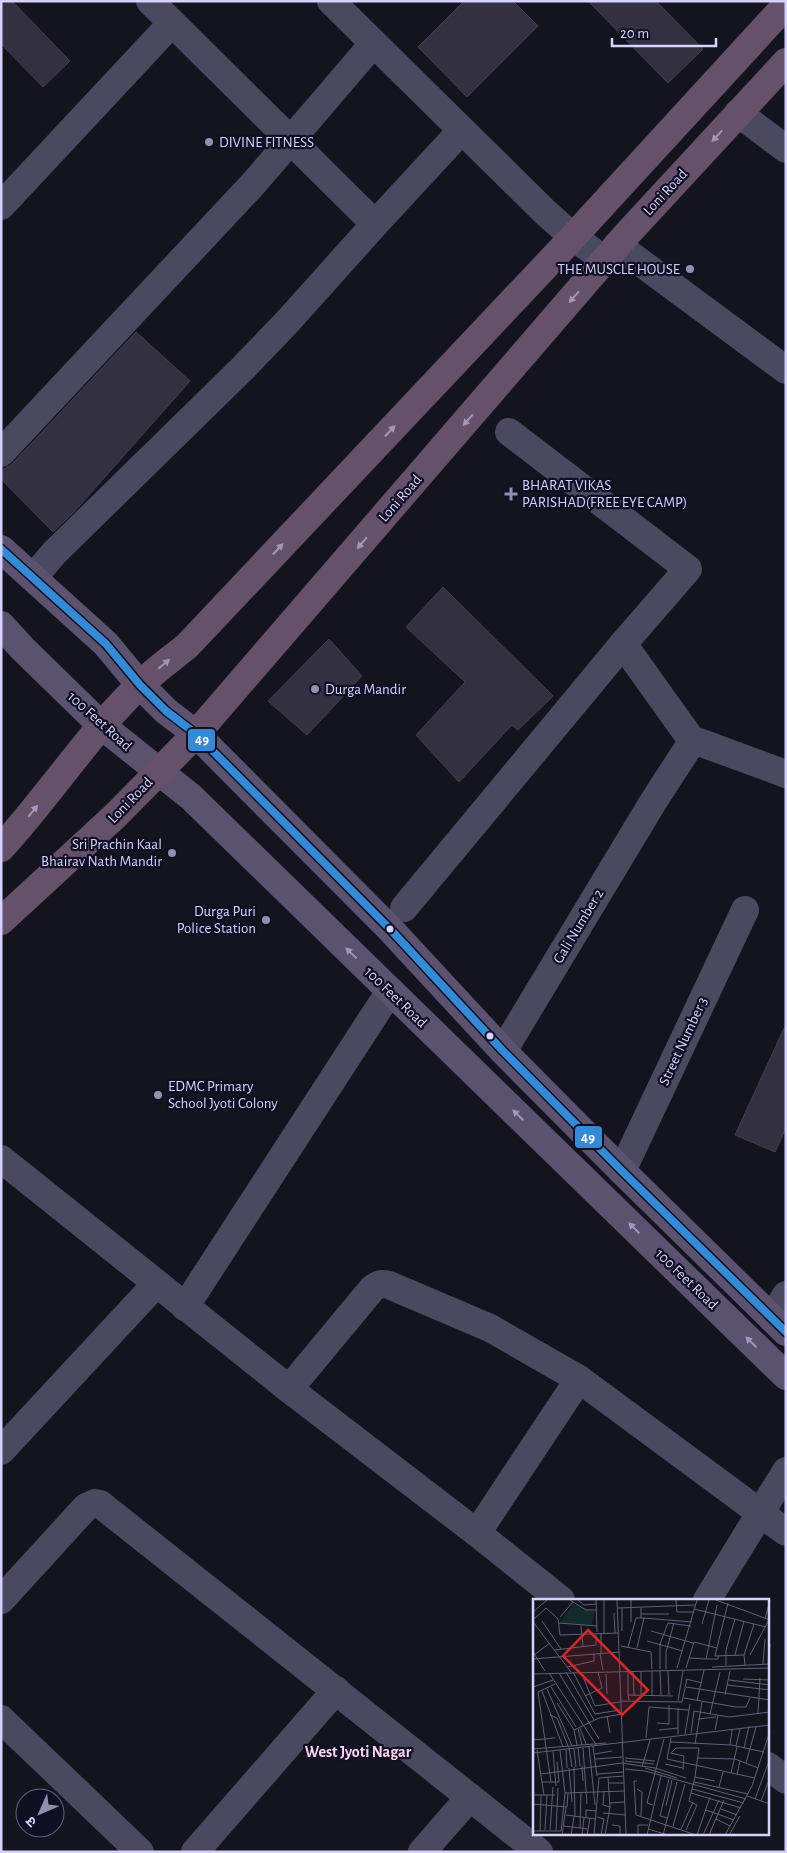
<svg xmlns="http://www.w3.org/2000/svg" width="787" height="1853" viewBox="0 0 787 1853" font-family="'Alegreya Sans','Noto Sans Devanagari',sans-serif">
<rect width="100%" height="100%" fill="#14141e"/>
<g fill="#333141" stroke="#403e52">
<path d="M 1,1 L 12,1 L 70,61 L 43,87 L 1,44 Z"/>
<path d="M 464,1 L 513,1 L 538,26 L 467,97 L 418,47 Z"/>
<path d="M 588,1 L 656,1 L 703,49 L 668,83 Z"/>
<path d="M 136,332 L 190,381 L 74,512 L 53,532 L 1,479 L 1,471 L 12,464 Z"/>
<path d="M 443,587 L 553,696 L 518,730 L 512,725 L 459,782 L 416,735 L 465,682 L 406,627 Z"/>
<path d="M 329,639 L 362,676 L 307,735 L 268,701 Z"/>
<path d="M 786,1024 L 786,1128 L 775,1152 L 735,1135 Z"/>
</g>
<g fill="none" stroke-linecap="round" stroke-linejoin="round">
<g stroke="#49495f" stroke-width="28">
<path d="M 150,1 L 375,224 L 461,131"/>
<path d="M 331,1 L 545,212 L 573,237 L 605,260"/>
<path d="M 738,113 L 786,149"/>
<path d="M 1,206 L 171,24"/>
<path d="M 617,245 L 786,370"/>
<path d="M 1,453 L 254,183 L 373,44"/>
<path d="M 33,578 L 54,553 L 243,368 L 289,320 L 375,224"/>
<path d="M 623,644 L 693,742"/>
<path d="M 404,908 L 623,644 L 688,569 L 509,432"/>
<path d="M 503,1051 L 653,802 L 686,751 L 693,742 L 699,742 L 786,774"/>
<path d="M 1,1159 L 289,1389 L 477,1533 L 561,1600"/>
<path d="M 622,1171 L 745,910"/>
<path d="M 185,1307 L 390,991"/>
<path d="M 772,1318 L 786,1295"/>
<path d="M 289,1389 L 372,1289 C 378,1284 381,1283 389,1285 L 490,1328 L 579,1379 L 786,1532"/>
<path d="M 1,1451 L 156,1284"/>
<path d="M 477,1533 L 579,1379"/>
<path d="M 1,1600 L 86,1507 L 95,1503 L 100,1504 L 539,1852"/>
<path d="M 707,1600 L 786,1471"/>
<path d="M 1,1719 L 140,1852"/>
<path d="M 768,1766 L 786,1780"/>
<path d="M 195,1852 L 336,1690"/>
<path d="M 422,1852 L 470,1797"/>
</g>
<g stroke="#5b5270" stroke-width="28">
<path d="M 1,549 L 106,644 L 140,685 L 166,711 L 196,734 L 390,929 L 503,1051 L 622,1171 L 786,1332"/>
<path d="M 1,625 L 23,649 L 102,726 L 191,797 L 786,1376"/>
</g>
<g stroke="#66516a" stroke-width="28">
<path d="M 1,848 C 49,796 88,734 140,685 C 154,671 171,659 187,646 L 573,237 L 786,5"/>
<path d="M 1,921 L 115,816 L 196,734 L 628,233 L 786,62"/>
</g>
<g stroke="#110f23" stroke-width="11">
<path id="bus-1" d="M 1,549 L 106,644 L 140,685 L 166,711 L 196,734 L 390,929 L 503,1051 L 622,1171 L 786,1332"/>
</g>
<use href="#bus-1" stroke="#338bd7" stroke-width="8"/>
</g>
<defs><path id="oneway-solid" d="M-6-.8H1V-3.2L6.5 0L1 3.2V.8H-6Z" transform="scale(1.25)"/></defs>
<g fill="#a398bb">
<use href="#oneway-solid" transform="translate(717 136) rotate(133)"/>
<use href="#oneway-solid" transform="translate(574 297) rotate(131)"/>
<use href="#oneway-solid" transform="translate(468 420) rotate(131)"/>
<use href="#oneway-solid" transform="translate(390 431) rotate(-47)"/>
<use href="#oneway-solid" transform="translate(362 543) rotate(131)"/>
<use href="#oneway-solid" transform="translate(278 549) rotate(-47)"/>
<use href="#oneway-solid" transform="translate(164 664) rotate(-40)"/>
<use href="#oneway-solid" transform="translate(33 811) rotate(-51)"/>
</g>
<g fill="#9e98be">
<use href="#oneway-solid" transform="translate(351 953) rotate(-136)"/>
<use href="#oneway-solid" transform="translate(518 1115) rotate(-136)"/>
<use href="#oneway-solid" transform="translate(634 1228) rotate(-136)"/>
<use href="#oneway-solid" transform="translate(751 1342) rotate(-136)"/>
</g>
<g fill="#9190b0" stroke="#110f23" stroke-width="2">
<circle cx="209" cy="142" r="5"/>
<circle cx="690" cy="269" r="5"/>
<path d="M508.5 486.5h5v5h5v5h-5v5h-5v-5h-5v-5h5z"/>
<circle cx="315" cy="689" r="5"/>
<circle cx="172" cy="853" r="5"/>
<circle cx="266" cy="920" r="5"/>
<circle cx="158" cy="1095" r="5"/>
</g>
<g fill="#d5d2fe" stroke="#110f23" stroke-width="2">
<circle cx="390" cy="929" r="4.5"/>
<circle cx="490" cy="1036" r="4.5"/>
</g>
<g text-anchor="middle" stroke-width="4.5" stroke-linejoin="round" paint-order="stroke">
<g font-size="15" fill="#d5d2fe" stroke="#110f23" text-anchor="start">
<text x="219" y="147">DIVINE FITNESS</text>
<text x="680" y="274" text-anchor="end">THE MUSCLE HOUSE</text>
<text x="522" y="490">BHARAT VIKAS<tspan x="522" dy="17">PARISHAD(FREE EYE CAMP)</tspan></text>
<text x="325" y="694">Durga Mandir</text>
<text x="162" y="849" text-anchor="end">Sri Prachin Kaal<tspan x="162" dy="17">Bhairav Nath Mandir</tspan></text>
<text x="256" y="916" text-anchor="end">Durga Puri<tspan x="256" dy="17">Police Station</tspan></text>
<text x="168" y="1091">EDMC Primary<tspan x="168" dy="17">School Jyoti Colony</tspan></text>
</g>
<g font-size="15" fill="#d5d2fe" stroke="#110f23">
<text transform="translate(665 192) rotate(-47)" y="5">Loni Road</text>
<text transform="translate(400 498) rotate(-49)" y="5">Loni Road</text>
<text transform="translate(100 721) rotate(42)" y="5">100 Feet Road</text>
<text transform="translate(130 800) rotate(-46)" y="5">Loni Road</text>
<text transform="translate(578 926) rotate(-59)" y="5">Gali Number 2</text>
<text transform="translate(396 997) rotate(44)" y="5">100 Feet Road</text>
<text transform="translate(683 1041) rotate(-65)" y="5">Street Number 3</text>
<text transform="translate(687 1279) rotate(44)" y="5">100 Feet Road</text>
</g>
<g font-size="16" font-weight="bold" fill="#fed4f0" stroke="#110f23">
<text x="358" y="1757">West Jyoti Nagar</text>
</g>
</g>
<g transform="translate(533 1599)">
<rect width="236" height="236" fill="#14141e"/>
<path d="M 40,5 L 62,12 L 59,26 L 27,24 Z" fill="#122a29"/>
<path fill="none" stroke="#616078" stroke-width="1" d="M 37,1 L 53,11 L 63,11M 45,1 L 51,6 L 63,5M 63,1 L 64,33M 71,1 L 71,35M 84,1 L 93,236M 98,1 L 98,23M 143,1 L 144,13 L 161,13M 183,1 L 237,21M 195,4 L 182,57 L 211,56M 184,6 L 173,60 L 185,60 L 185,57M 85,9 L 162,6M 89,9 L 89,32M 161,10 L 233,28M 0,13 L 14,1M 81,14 L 82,34M 108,15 L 136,15M 27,18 L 40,3M 111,19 L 159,23M 232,20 L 237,1M 0,21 L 13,9 L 25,20 L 27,36 L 86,34M 9,22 L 28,50M 0,23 L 38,73M 26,24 L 64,27M 169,25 L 176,1M 48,27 L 50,47M 118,32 L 160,44M 68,35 L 68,55M 114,42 L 150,52M 88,47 L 118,53 L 119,70M 95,48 L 103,19 L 108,19M 104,49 L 111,19 L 108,19 L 108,9M 22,51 L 63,46 L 63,36M 0,53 L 12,72M 67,55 L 70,71M 1,56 L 17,44M 202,56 L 211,22M 217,56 L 237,19M 156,59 L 173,60M 0,60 L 87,53M 230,65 L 232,40M 235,65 L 237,45M 193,66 L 193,51 L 202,20M 212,66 L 211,56 L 221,25M 34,68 L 61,62 L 61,55M 179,68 L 237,65M 144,69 L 164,1M 153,69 L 161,43 L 184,49M 127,70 L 127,45 L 135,24 L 158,27M 133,70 L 133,53 L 141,24M 119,72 L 119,97M 127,72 L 128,96M 135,72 L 136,96M 33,73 L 61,121M 40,73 L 62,115 L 87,111M 48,73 L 62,107M 95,73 L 95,96M 100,73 L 101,97M 108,73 L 108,96M 16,74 L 64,147M 26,74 L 66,140M 0,75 L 237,69M 73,75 L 74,95M 153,80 L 169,84M 210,80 L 237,81M 196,81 L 237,86M 194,86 L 237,91M 0,88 L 20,81M 18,88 L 43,128M 153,88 L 237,101M 14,90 L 39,147M 9,92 L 30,148M 192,96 L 197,72M 52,97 L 69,89 L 65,73M 151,99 L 203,108 L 213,108 L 217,99M 96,101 L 95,96 L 140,97M 87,102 L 149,103 L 154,80M 145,102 L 150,72M 164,102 L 171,71M 24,104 L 41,131 L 44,146M 62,107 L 87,103M 225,114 L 227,79M 177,115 L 187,73M 17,116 L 24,119 L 35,147M 74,117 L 77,134M 165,120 L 183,118M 124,124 L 136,125 L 136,106M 47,129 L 53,145M 45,130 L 49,146M 41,131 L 66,119 L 89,115M 126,131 L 145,129M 182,131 L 185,116M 158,134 L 161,112 L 196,118 L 237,113M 145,135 L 145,109M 152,135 L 157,105M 113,139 L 116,108 L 156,111M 138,139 L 134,160 L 222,179M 0,141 L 22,139M 138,143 L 198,146 L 231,153M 162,145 L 169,103M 197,146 L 199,131M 60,147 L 64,177M 203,147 L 207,130M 36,148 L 39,168M 56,148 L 62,206M 45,149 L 47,167M 50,149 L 54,205M 211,149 L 216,127M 0,150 L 73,144M 41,150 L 43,168M 4,151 L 11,196M 33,151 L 34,169M 20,152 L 23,187M 0,154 L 237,126M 138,154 L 143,149 L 166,149 L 162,178M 138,154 L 151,157 L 150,171M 62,155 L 79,152M 92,159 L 122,162M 165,159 L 202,160 L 225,169M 62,160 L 89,158M 92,162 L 121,165M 213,164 L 223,128M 132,165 L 150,169M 49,167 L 50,182M 41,168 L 42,218M 109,168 L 117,141M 36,169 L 39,203M 112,169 L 144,179M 92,170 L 112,172 L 213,200M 198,174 L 204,148M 8,175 L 89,164 L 122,169 L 153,179M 64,175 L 91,173M 204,176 L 207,161M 104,182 L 101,182 L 103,216 L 163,236M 9,183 L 26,183 L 24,163M 18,183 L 5,93 L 22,85M 161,183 L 215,195M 75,184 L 91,184M 186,188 L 190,173M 104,190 L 109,193 L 108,217M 159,190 L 211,204M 71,192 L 70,206 L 77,208M 32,194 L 92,192M 158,194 L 208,209M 0,196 L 22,196M 214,197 L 237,205M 222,200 L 236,162M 228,202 L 237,178M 77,204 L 92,203M 0,205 L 34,208 L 35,194M 120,206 L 114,204 L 131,140M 133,207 L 139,181M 188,210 L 204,216M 173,211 L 201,221M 70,214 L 93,216M 33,216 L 63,220M 64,218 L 71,220 L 68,236M 53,219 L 53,211 L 64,212M 135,219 L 127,217 L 136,180M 183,220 L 197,227M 79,226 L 87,227 L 87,236M 31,227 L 55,230M 140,227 L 152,185M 47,229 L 48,193M 115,230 L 135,236M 148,230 L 160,203M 12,231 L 14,196M 17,231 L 20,188M 23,231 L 25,189M 153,231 L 164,206 L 156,202 L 162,178 L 182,182M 0,232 L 28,232 L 32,194 L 27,151M 7,232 L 8,196M 29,236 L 33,208M 38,236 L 41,218M 49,236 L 51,219M 54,236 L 57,219M 61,236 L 66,179 L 91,177M 72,236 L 77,208 L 75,178M 105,236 L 105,226 L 115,226M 114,236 L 128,177M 130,236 L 144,183M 164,236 L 177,198M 170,236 L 186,201M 176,236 L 191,201M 192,236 L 219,187 L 237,132M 196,236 L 207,217"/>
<path fill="#d62828" fill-opacity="0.15" stroke="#d62828" stroke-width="2.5" d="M 55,31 L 115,91 L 89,116 L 30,57 Z"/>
<rect width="236" height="236" fill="none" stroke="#d5d2fe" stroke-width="2.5"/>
</g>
<g stroke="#110f23" stroke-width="2">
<rect x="187" y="728" width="29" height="24" rx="5" fill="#338bd7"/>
<rect x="574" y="1125" width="29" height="24" rx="5" fill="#338bd7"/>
</g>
<g font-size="14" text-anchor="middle" font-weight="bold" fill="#fff">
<text x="202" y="744">49</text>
<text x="588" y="1142">49</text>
</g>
<rect width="787" height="1853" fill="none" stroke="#d5d2fe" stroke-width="5"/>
<g transform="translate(40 1813) rotate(225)"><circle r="24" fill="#110f23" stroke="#5f5d7b"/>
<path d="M0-4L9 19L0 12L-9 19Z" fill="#9190b0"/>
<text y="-8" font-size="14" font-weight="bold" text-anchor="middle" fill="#d5d2fe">उ</text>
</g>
<path d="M612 38v8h104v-8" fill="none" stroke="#d5d2fe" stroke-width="2.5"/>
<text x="620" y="38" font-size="15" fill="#d5d2fe" stroke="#110f23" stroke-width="4" paint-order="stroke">20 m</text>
</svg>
